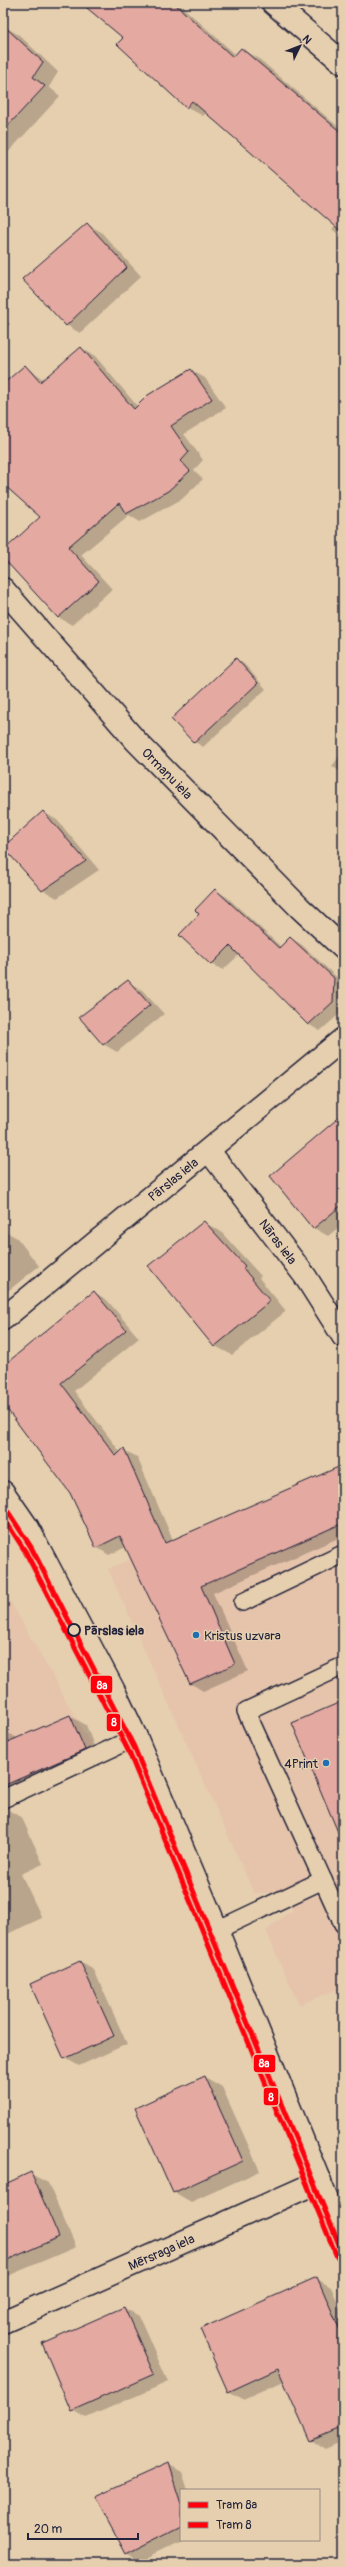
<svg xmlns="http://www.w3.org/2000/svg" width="346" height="2567" viewBox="0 0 346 2567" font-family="Pangolin,sans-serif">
<rect width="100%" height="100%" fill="#e6cfaf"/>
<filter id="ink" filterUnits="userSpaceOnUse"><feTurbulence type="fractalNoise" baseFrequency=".025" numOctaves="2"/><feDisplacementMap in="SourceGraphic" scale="8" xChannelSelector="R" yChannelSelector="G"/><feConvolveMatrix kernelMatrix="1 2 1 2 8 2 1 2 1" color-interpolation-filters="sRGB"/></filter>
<g filter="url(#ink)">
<g fill="#e5c4ab">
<path d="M 343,1465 L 343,1987 L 299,2005 L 266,1931 L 286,1914 L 293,1911 L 284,1889 L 275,1893 L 254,1893 L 108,1569 Z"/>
<path d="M 9,1599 L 98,1757 L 3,1803 L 3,1601 Z"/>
</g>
<g fill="#0003">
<path d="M 82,3 L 178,3 L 236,55 L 242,49 L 258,58 L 343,131 L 343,238 L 332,229 L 336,225 L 207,112 L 203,116 L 187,107 L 125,37 Z"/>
<path d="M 3,26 L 19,35 L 58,72 L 49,87 L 60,96 L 3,158 Z"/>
<path d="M 87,224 L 101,232 L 141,276 L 80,333 L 66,325 Z"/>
<path d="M 3,317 L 10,324 L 3,330 Z"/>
<path d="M 81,348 L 95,356 L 138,407 L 191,370 L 205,378 L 226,408 L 184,434 L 203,460 L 194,470 L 203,479 L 182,499 L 140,522 L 129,515 L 81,555 L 112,589 L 72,625 L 58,617 L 3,556 L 3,552 L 42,517 L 3,483 L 3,385 L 25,366 L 44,380 Z"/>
<path d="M 3,641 L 8,647 L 3,650 Z"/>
<path d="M 236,660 L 244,664 L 266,689 L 203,747 L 195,742 Z"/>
<path d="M 343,752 L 343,774 L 332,766 Z"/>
<path d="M 43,812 L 57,820 L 99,870 L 57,898 L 43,890 L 3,848 Z"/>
<path d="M 215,890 L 227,897 L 281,947 L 291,938 L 302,945 L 343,983 L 343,1011 L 320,1031 L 308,1024 L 240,954 L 223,970 L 211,964 L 200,914 Z"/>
<path d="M 128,982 L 142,990 L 164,1014 L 117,1052 L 103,1044 Z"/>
<path d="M 343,1115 L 343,1224 L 328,1236 L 314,1228 Z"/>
<path d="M 204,1222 L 221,1232 L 261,1276 L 259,1278 L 286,1311 L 232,1355 L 215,1346 Z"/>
<path d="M 3,1230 L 17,1238 L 39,1266 L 3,1295 Z"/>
<path d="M 94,1292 L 107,1300 L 139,1338 L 74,1391 L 121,1453 L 124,1450 L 137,1457 L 173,1540 L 343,1466 L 343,1536 L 213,1593 L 248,1671 L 203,1691 L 190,1683 L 126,1547 L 109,1555 L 96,1547 L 71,1493 L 3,1402 L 3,1367 Z"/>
<path d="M 70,1716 L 86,1725 L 99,1759 L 13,1797 L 8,1807 L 10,1811 L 22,1818 L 43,1864 L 21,1874 L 42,1918 L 3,1936 L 3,1730 L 19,1739 Z"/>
<path d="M 80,1962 L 94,1970 L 127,2044 L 79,2066 L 65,2058 Z"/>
<path d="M 205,2077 L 222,2087 L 260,2171 L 191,2202 L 174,2192 Z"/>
<path d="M 31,2174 L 48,2183 L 76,2247 L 3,2278 L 3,2186 Z"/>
<path d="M 317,2279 L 331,2287 L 343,2314 L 343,2441 L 325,2449 L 311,2440 L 284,2381 L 243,2399 L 228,2391 Z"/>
<path d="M 124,2308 L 139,2316 L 168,2382 L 86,2418 L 72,2410 Z"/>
<path d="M 168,2464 L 182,2472 L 188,2490 L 181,2490 L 183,2540 L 140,2561 L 126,2553 Z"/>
</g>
<g fill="#e4a9a1" stroke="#22223b">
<path d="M 81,3 L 174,3 L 233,57 L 241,48 L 343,134 L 343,233 L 192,101 L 186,108 L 117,44 L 123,38 Z"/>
<path d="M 3,25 L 43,62 L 33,77 L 45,86 L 3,131 Z"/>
<path d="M 87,223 L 127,267 L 66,326 L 22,279 Z"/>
<path d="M 81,347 L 134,409 L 148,395 L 191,369 L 212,399 L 171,426 L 189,452 L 181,461 L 190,471 L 168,491 L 126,514 L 119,503 L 68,547 L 99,581 L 58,618 L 3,558 L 3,551 L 40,517 L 3,484 L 3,384 L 25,365 L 40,382 Z"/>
<path d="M 236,658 L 258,683 L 194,743 L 171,719 Z"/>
<path d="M 43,811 L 86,861 L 42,891 L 3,847 Z"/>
<path d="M 215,889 L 279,948 L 290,937 L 334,978 L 333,1002 L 308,1025 L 230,946 L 211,965 L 179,935 L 199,914 L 195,910 Z"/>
<path d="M 128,980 L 150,1005 L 103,1045 L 79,1017 Z"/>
<path d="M 343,1114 L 343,1204 L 313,1229 L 270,1176 Z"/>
<path d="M 204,1221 L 245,1266 L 243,1268 L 270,1301 L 214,1347 L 148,1266 Z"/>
<path d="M 94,1291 L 126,1330 L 61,1383 L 116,1456 L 124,1448 L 165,1543 L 343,1465 L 343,1523 L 201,1586 L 235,1664 L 190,1684 L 120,1536 L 96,1548 L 70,1493 L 3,1404 L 3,1366 Z"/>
<path d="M 343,1701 L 343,1844 L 292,1723 Z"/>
<path d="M 70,1715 L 85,1750 L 3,1786 L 3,1744 Z"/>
<path d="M 80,1961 L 114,2036 L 64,2059 L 30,1984 Z"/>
<path d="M 205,2076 L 243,2161 L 173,2193 L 135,2108 Z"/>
<path d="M 31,2172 L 59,2237 L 3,2262 L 3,2185 Z"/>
<path d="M 317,2277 L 343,2337 L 343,2427 L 310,2441 L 278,2369 L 228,2392 L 200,2329 Z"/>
<path d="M 124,2307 L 154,2374 L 71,2411 L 42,2343 Z"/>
<path d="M 168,2463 L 181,2504 L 181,2526 L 126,2554 L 95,2496 Z"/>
</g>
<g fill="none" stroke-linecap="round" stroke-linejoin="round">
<g stroke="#22223b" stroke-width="20">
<g id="lane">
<path d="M 243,1602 L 343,1554"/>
<path d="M 343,1666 L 246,1711 L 343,1924"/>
<path d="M 3,1799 L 136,1737"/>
<path d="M 217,1930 L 323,1880"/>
</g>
</g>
<g stroke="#22223b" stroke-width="25">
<g id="street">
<path d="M 273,3 L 343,63"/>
<path id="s1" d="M 3,589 L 136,741 L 300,908 L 343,948"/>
<path id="s2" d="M 209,1151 L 305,1276 L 343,1336"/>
<path id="s3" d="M 3,1319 L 343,1039"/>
<path d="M 3,1492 L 28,1528 L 114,1691 L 136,1737 L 217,1930 L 343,2239"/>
<path id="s4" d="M 3,2322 L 320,2181"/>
</g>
</g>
<path stroke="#22223b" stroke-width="2.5" stroke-dasharray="1 3" stroke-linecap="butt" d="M 303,1770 L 310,1767"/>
<use href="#lane" stroke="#e6cfaf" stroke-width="17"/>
<use href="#street" stroke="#e6cfaf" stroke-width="22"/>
<g stroke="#e6cfaf" stroke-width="8">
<path id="tram-1" d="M 3,1504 L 31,1547 L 134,1747 L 343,2254"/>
</g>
<g stroke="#e6cfaf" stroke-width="8">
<path id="tram-2" d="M 3,1517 L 25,1551 L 128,1750 L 337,2257"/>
</g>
<use href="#tram-1" stroke="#ff000c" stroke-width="5"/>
<use href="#tram-2" stroke="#ff000c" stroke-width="5"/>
</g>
</g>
<circle fill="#e6cfaf" stroke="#22223b" stroke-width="2" cx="74" cy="1630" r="6"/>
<g fill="#1f6fb2" stroke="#e6cfaf" stroke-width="1.5">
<circle cx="196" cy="1635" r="4"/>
<circle cx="326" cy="1763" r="4"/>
</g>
<g text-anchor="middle" stroke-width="3" stroke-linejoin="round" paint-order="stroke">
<g font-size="13" fill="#22223b" stroke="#e6cfaf">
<text dy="5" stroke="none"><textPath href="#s1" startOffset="247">Ormaņu iela</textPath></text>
<text dy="5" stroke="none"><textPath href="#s3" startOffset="220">Pārslas iela</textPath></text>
<text dy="5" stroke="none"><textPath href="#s2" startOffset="114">Nāras iela</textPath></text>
<text dy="5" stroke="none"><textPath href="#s4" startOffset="173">Mērsraga iela</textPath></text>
</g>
<g font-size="13" font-weight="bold" fill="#22223b" stroke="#e6cfaf" text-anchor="start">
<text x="84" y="1635">Pārslas iela</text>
</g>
<g font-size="13" fill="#22223b" stroke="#e6cfaf" text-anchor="start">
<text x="204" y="1640">Kristus uzvara</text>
<text x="318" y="1768" text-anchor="end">4Print</text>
</g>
</g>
<g stroke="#e6cfaf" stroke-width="1.5">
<rect x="90" y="1675" width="23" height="19" rx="4" fill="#ff000c"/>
<rect x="106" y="1713" width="15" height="19" rx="4" fill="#ff000c"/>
<rect x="253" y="2054" width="23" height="19" rx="4" fill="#ff000c"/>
<rect x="263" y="2087" width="16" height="19" rx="4" fill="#ff000c"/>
</g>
<g font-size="11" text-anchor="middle" font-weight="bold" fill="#fff">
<text x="102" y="1689">8a</text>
<text x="114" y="1726">8</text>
<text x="264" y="2067">8a</text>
<text x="271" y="2101">8</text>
</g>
<rect width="346" height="2567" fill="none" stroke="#e6cfaf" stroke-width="16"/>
<rect x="8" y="8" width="330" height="2551" fill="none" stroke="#22223b" stroke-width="1.5" filter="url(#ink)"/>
<rect x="180" y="2489" width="140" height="52" fill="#e6cfaf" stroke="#988a81"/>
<rect x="188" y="2502" width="20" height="6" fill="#ff000c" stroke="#988a81"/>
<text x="216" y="2509" font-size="12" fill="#22223b">Tram 8a</text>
<rect x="188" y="2522" width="20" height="6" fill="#ff000c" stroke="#988a81"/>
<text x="216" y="2529" font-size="12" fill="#22223b">Tram 8</text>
<g transform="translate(300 46) rotate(47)" stroke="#e6cfaf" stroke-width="3" paint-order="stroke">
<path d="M0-3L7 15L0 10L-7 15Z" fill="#22223b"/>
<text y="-6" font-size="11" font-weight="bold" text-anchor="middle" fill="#22223b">N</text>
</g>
<path d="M28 2533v6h110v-6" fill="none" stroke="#22223b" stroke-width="2"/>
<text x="34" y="2533" font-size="12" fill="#22223b" stroke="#e6cfaf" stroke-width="3" paint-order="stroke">20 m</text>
</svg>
